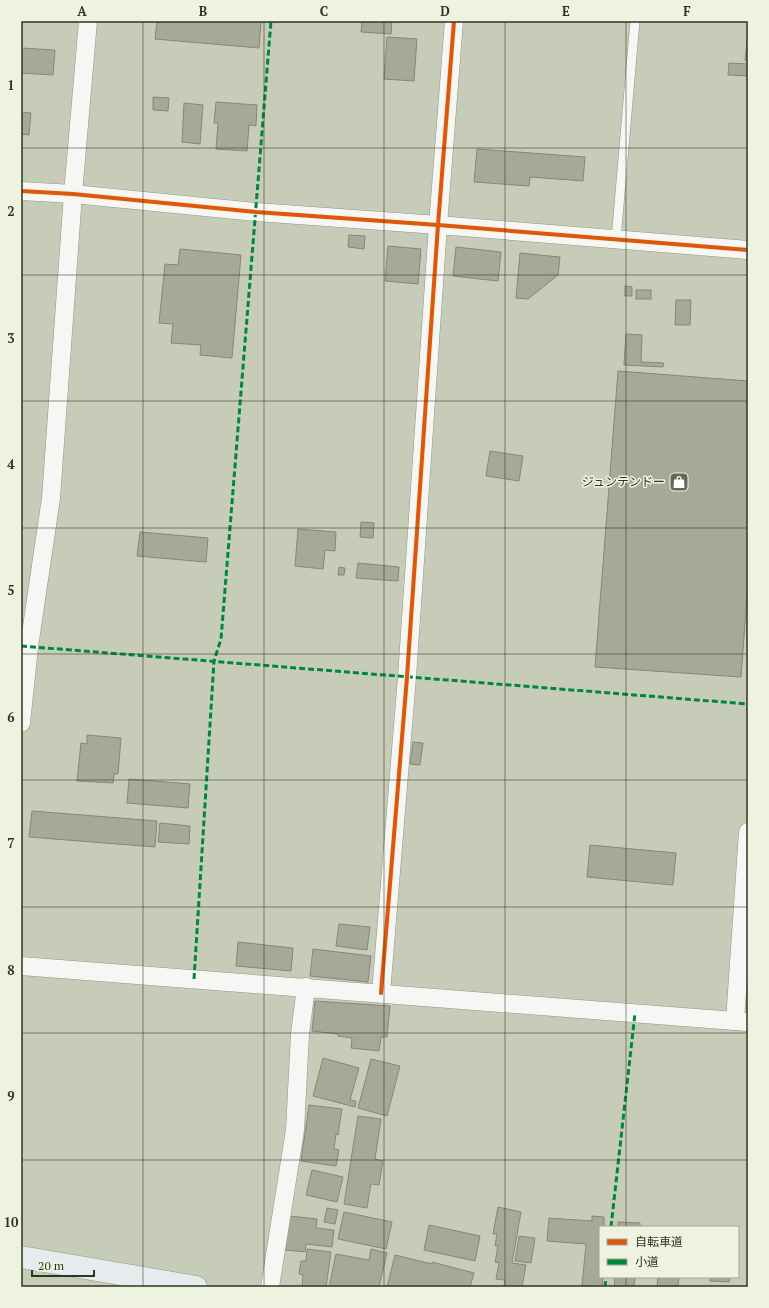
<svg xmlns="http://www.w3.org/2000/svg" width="769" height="1308" viewBox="0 0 769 1308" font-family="'PT Serif','Noto Sans JP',serif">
<rect width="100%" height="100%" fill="#c6ccb7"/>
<g fill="#a7a998" stroke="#858777">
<path d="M 157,21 L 261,21 L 259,48 L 155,39 Z"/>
<path d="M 362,21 L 392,21 L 391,34 L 361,32 Z"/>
<path d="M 748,35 L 748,61 L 745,60 Z"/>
<path d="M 387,37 L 417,39 L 414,81 L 384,79 Z"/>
<path d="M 21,48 L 55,50 L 53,75 L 21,73 Z"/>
<path d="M 729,63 L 748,64 L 748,76 L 728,75 Z"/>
<path d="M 153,97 L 169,98 L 168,111 L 153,110 Z"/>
<path d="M 216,102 L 257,105 L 256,126 L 249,125 L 247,151 L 216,149 L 218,123 L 214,123 Z"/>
<path d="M 184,103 L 203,105 L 200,144 L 182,142 Z"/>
<path d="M 21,112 L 31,113 L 29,135 L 21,134 Z"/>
<path d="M 477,149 L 585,157 L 583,181 L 530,177 L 529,186 L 474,182 Z"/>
<path d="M 349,235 L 365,236 L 364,249 L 348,247 Z"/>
<path d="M 388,246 L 421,249 L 418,284 L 385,281 Z"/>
<path d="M 456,247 L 501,252 L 498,281 L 453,276 Z"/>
<path d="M 180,249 L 241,255 L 232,358 L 200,355 L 201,345 L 171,343 L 173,324 L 159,323 L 165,264 L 178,265 Z"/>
<path d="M 520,253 L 560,257 L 558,275 L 528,299 L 516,298 Z"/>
<path d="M 625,286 L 632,287 L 632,296 L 625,296 Z"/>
<rect x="636" y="290" width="15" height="9"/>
<path d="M 676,300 L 691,300 L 690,325 L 675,325 Z"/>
<path d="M 626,334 L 642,335 L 641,362 L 664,363 L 663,367 L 624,365 Z"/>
<path d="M 618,371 L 748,381 L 748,583 L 741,677 L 595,667 Z"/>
<path d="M 490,451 L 523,456 L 519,481 L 486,476 Z"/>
<path d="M 361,522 L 374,523 L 373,538 L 360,537 Z"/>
<path d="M 298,529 L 336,532 L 335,551 L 325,550 L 323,569 L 295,566 Z"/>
<path d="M 140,532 L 208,538 L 206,562 L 137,556 Z"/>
<path d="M 358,563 L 399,567 L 398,581 L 356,578 Z"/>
<path d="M 339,567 L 345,568 L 344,575 L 338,575 Z"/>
<path d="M 87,735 L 121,738 L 118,774 L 114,774 L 113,783 L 77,781 L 81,743 L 87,744 Z"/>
<path d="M 413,742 L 423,743 L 420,765 L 410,764 Z"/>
<path d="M 129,779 L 190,784 L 188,808 L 127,803 Z"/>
<path d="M 32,811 L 157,821 L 155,847 L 29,837 Z"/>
<path d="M 160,823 L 190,826 L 189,844 L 158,842 Z"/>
<path d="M 590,845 L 676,853 L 673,885 L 587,877 Z"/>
<path d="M 339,924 L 370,927 L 367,950 L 336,946 Z"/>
<path d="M 238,942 L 293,948 L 291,971 L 236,966 Z"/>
<path d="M 313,949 L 371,956 L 368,982 L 310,976 Z"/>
<path d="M 315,1001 L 390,1006 L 387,1037 L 381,1037 L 379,1051 L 351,1048 L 352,1038 L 338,1036 L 338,1034 L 312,1031 Z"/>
<path d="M 323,1058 L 359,1068 L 350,1100 L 356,1101 L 355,1107 L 313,1096 Z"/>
<path d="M 371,1059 L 400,1066 L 387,1116 L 358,1108 Z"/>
<path d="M 309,1105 L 342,1109 L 338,1135 L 336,1134 L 334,1149 L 339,1150 L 336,1166 L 301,1161 Z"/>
<path d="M 358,1116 L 381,1119 L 375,1159 L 383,1161 L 379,1185 L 371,1184 L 367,1208 L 344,1204 Z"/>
<path d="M 312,1170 L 343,1177 L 337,1202 L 306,1195 Z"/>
<path d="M 498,1207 L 521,1212 L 512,1263 L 526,1265 L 522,1287 L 504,1287 L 505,1280 L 496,1279 L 499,1263 L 495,1262 L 498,1246 L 495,1246 L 497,1234 L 493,1234 Z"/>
<path d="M 327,1208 L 338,1210 L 335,1224 L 324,1222 Z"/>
<path d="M 344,1212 L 392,1222 L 386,1249 L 338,1239 Z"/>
<path d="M 289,1216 L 317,1219 L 316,1228 L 334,1230 L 332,1247 L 306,1244 L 305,1252 L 285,1250 Z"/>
<path d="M 592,1216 L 604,1217 L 604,1227 L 600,1227 L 600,1277 L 603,1277 L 602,1287 L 582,1286 L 586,1244 L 547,1241 L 549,1218 L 592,1221 Z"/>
<path d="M 618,1222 L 640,1223 L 640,1227 L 618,1227 Z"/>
<path d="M 429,1225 L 480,1236 L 475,1261 L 424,1250 Z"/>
<path d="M 519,1236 L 535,1238 L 531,1263 L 515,1261 Z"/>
<path d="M 307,1249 L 331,1252 L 326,1287 L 302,1287 L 303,1275 L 299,1274 L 301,1261 L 306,1261 Z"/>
<path d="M 371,1249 L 387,1253 L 379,1287 L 329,1287 L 336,1254 L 369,1260 Z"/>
<path d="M 395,1255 L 432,1264 L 432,1262 L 474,1273 L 470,1287 L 387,1287 Z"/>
<path d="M 615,1277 L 635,1277 L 634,1287 L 614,1287 Z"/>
<path d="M 658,1277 L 679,1277 L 678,1286 L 657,1287 Z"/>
<path d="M 710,1277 L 730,1277 L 729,1282 L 710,1281 Z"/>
</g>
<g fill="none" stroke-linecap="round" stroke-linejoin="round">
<g stroke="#929686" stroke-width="10">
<path id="lane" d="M 616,239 L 635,21"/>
</g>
<g stroke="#929686" stroke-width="19">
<g id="street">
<path d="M 21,191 L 73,194 L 256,212 L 438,225 L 748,250"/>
<path d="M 21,723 L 29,647 L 51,498 L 73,194 L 88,21"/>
<path d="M 21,966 L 748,1022"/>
<path d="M 381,993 L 407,677 L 438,225 L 454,21"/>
<path d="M 735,1021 L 748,832"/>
<path d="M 270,1287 L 295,1130 L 300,1034 L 306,987"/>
</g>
</g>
<g stroke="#929686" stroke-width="23">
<path id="secondary" d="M 21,1257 L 196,1287"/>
</g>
<use href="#lane" stroke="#f6f7f4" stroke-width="9"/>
<use href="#street" stroke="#f6f7f4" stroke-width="18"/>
<use href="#secondary" stroke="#e6eced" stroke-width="22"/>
<g stroke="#00873e" stroke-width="3" stroke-dasharray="6 3" stroke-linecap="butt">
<path d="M 21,646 L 748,704"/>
<path d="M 194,979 L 214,661 L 221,639 L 271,21"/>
<path d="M 611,1227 L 635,1013"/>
<path d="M 605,1287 L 606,1277"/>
</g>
<g stroke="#edf3df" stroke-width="6">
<g id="cycleway">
<path d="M 21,191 L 73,194 L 256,212 L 438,225 L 748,250"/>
<path d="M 381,993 L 407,677 L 438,225 L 454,21"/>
</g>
</g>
<use href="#cycleway" stroke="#df570d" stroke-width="4"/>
</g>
<path fill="none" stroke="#2f3323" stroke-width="1" stroke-opacity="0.55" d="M 143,21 L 143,1287M 264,21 L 264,1287M 384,21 L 384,1287M 505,21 L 505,1287M 626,21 L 626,1227M 21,148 L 748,148M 21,275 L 748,275M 21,401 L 748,401M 21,528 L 748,528M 21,654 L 748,654M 21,780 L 748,780M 21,907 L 748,907M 21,1033 L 748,1033M 21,1160 L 748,1160M 626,1277 L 626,1287"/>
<defs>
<g id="shop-square" transform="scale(1)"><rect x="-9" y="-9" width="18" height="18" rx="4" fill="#646957" stroke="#edf3df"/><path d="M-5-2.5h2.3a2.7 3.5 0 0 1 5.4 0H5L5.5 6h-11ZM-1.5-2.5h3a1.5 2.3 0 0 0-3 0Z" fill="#fff"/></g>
</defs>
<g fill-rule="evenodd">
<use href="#shop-square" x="679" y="482"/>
</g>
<g text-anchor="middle" stroke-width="3" stroke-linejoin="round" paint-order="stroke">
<g font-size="12" fill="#2f3323" stroke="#edf3df" text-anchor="end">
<text x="665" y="486">ジュンテンドー</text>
</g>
</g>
<rect width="769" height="1308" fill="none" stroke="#edf3df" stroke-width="44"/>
<rect x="599" y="1226" width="140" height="52" fill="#edf3df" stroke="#a1a694"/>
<rect x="607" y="1239" width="20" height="6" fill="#df570d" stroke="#a1a694"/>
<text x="635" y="1246" font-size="12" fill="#2f3323">自転車道</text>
<rect x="607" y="1259" width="20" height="6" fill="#00873e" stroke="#a1a694"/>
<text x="635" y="1266" font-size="12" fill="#2f3323">小道</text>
<path d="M32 1270v6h62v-6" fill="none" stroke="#2f3323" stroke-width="2"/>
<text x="38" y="1270" font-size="12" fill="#2f3323" stroke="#edf3df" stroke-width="3" paint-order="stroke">20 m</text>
<rect x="22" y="22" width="725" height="1264" fill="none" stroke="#2f3323" stroke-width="1.5"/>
<g font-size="13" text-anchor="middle" font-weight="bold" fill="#2f3323">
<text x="82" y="16">A</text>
<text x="203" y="16">B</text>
<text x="324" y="16">C</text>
<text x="445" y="16">D</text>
<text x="566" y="16">E</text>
<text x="687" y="16">F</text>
<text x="11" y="90">1</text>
<text x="11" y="216">2</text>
<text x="11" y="343">3</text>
<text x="11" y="469">4</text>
<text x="11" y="595">5</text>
<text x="11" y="722">6</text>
<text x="11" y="848">7</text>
<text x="11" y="975">8</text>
<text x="11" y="1101">9</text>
<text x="11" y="1227">10</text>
</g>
</svg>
